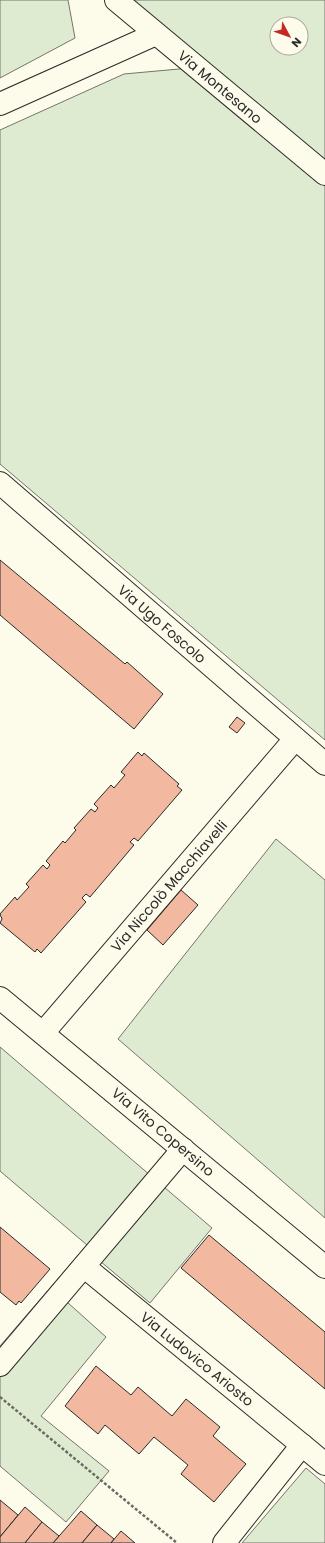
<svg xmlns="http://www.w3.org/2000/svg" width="325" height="1543" viewBox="0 0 325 1543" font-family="Poppins,sans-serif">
<rect width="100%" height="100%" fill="#fdfbea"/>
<g fill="#deebd1" stroke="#74746e" fill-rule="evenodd">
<path d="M 0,0 L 68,0 L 75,38 L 0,78 Z"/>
<path d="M 113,0 L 325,0 L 325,740 L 0,464 L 0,130 L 124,74 L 190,68 ZM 277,24 L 301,24 L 301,48 L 277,48 Z"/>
<path d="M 276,839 L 325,880 L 325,1218 L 118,1039 Z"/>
<path d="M 0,1047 L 212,1228 L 150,1303 L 100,1261 L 67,1302 L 106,1337 L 41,1416 L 109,1471 L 66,1522 L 0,1466 L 0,1346 L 87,1245 L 0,1171 Z"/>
<path d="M 306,1468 L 325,1484 L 325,1543 L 242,1543 Z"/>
</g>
<g fill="#f2b8a0" stroke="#2b2b2b">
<path d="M 0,560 L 125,664 L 127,662 L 163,694 L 134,729 L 0,615 Z"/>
<path d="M 237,717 L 245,723 L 237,733 L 229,727 Z"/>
<path d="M 138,752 L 142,756 L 144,753 L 179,784 L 177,786 L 182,790 L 138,841 L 134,838 L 130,842 L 134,845 L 90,897 L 86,894 L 82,898 L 86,902 L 41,953 L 37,949 L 35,952 L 0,923 L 2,919 L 0,914 L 15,897 L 17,900 L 29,887 L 26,884 L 43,865 L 47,869 L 50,865 L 46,861 L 63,841 L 65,843 L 76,830 L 74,828 L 91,809 L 95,812 L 98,808 L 94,804 L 111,785 L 114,788 L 125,775 L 121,772 Z"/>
<path d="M 181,890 L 198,905 L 163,945 L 147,930 Z"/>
<path d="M 0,1227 L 50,1269 L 21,1303 L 19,1301 L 16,1305 L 0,1292 Z"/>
<path d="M 209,1235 L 325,1332 L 325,1389 L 181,1268 Z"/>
<path d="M 96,1366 L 131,1395 L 138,1387 L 172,1416 L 186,1399 L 220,1427 L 213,1436 L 246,1464 L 214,1502 L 181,1474 L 188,1465 L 154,1437 L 139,1454 L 105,1425 L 98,1434 L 65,1406 Z"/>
<path d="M 0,1500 L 18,1515 L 0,1537 Z"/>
<path d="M 25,1507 L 42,1522 L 25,1543 L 0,1543 L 0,1537 Z"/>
<path d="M 81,1511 L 97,1525 L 82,1543 L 53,1543 Z"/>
<path d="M 42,1522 L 59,1536 L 53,1543 L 25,1543 Z"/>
<path d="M 97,1525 L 114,1539 L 111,1543 L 82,1543 Z"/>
<path d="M 121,1531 L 135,1543 L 111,1543 Z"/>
</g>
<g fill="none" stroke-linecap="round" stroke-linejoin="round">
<g stroke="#2b2b2b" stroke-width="24">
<g id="street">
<path d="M 116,0 L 325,174"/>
<path d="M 0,104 L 156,34"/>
<path d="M 0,483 L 325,764"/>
<path d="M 0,998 L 325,1267"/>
<path d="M 43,1033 L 295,739"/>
<path d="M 92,1273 L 302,1445 L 224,1543"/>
<path d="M 0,1365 L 183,1149"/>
<path d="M 302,1445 L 325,1464"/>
</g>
</g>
<path stroke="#6a6964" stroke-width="2.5" stroke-dasharray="3 2" stroke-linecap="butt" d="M 0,1397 L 177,1543"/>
<use href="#street" stroke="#fdfbea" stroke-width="22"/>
</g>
<g text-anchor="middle" stroke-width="3" stroke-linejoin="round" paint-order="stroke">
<g font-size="14" fill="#2b2b2b" stroke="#fdfbea">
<text transform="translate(220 87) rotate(40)" y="5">Via Montesano</text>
<text transform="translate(162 624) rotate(41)" y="5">Via Ugo Foscolo</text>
<text transform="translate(169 886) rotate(-49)" y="5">Via Niccolò Macchiavelli</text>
<text transform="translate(163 1132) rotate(40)" y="5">Via Vito Copersino</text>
<text transform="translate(197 1359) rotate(39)" y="5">Via Ludovico Ariosto</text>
</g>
</g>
<g transform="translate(289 36) rotate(131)"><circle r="19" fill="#fdfbea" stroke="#a9a89e"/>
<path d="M0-3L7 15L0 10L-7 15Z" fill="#c62828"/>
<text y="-6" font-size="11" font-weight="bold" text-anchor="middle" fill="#2b2b2b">N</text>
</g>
</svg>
